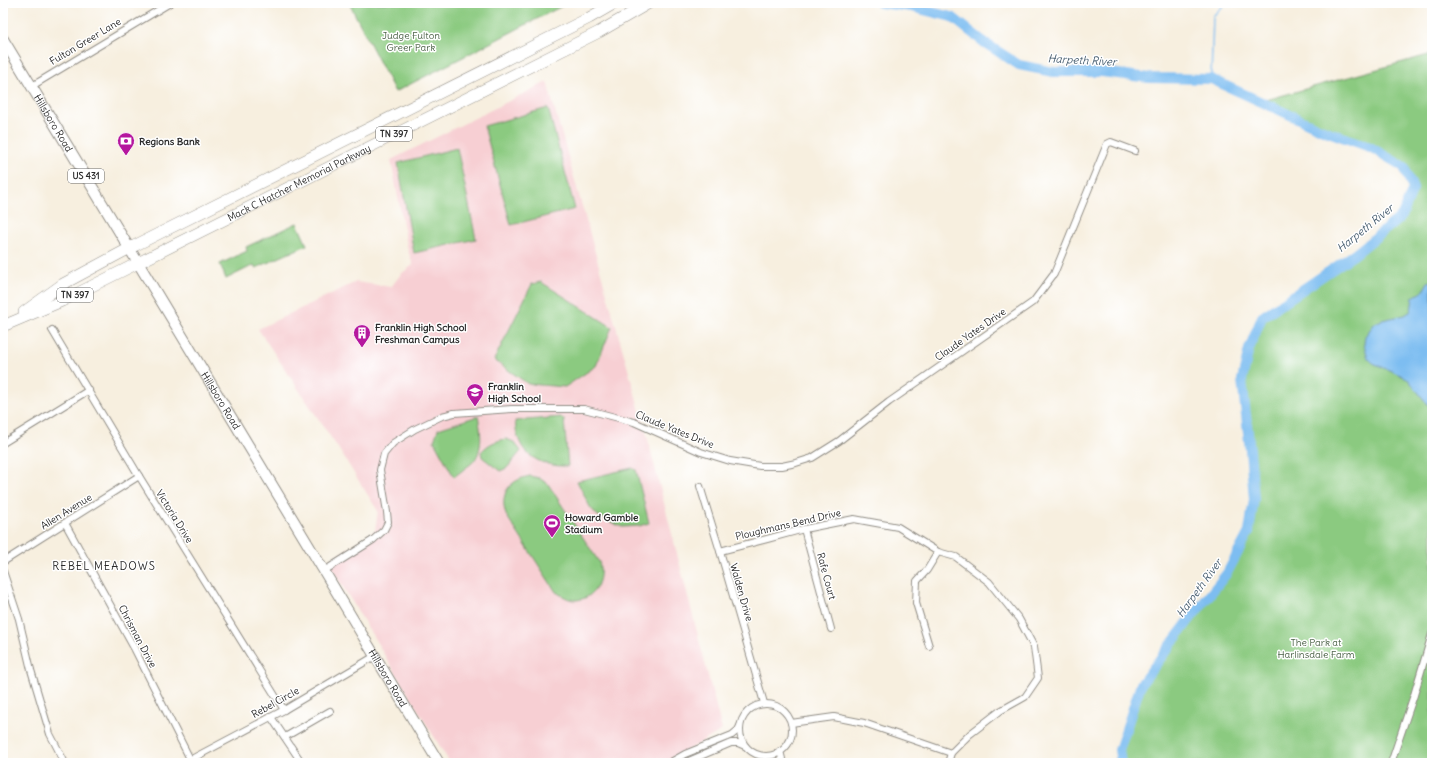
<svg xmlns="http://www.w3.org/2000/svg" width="1435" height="766" viewBox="0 0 1435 766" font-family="Delius,sans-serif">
<rect width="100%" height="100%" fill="#fff"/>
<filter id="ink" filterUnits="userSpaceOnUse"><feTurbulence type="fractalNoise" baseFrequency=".025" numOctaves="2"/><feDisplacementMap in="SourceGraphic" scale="8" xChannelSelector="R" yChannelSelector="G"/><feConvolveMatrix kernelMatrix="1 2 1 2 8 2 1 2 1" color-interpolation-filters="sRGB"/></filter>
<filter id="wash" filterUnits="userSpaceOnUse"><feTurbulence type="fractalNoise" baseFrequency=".012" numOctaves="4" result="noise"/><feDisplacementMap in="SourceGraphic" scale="16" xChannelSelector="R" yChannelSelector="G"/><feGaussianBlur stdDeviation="0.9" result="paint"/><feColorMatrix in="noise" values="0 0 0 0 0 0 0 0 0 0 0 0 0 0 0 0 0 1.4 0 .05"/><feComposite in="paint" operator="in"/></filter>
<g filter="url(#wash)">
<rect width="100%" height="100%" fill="#f7efdf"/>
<path fill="#f7cfd3" d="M 547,82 L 647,436 L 722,730 L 666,763 L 450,763 L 328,562 L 375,531 L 378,511 L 338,448 L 258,329 L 356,282 L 391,287 L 401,274 L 413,265 L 408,250 L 391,160 Z"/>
<g fill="#8bca80" stroke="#5b7a56">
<path d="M 349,3 L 568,3 L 395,92 Z"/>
<path d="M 1432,54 L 1432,763 L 1121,763 L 1119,750 L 1141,684 L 1188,622 L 1227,573 L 1249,532 L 1254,499 L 1250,450 L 1242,380 L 1249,349 L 1262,317 L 1355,254 L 1402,216 L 1413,189 L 1404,167 L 1370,147 L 1323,130 L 1262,101 Z"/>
<path d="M 548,108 L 575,209 L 511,225 L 484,126 Z"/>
<path d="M 457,148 L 476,239 L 414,253 L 398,163 Z"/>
<path d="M 297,223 L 307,245 L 256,268 L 254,265 L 226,279 L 220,264 L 247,251 L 246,247 Z"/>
<path d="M 541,282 L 612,327 L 596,366 L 565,387 L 528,384 L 494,360 L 532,284 Z"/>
<path d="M 478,416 C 481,431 484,451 472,463 C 466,468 460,472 454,477 L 434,441 L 438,429 Z"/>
<path d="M 561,417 L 564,420 L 568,466 C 549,467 526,460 519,440 C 516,434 516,427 515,421 Z"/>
<path d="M 506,439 L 514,442 L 521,451 L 507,468 L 500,471 L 482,457 L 481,452 C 488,444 495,441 506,439 Z"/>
<path d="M 632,468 L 636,470 L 649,523 L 639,526 L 622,527 L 606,520 L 597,515 L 590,507 L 577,481 Z"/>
<path d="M 530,476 L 539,478 L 548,484 L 599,562 C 604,579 595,601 573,600 C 567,599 561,595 556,592 L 506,515 C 499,494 509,480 530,476 Z"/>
</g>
<path fill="#7dbdf1" stroke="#54748e" d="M 1432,281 L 1432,410 L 1407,378 L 1373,363 L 1368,358 L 1364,344 L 1365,336 L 1375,323 L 1382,320 L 1405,315 L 1411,311 L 1413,297 L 1423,291 L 1428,282 Z"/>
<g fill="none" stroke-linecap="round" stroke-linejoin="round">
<path stroke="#7dbdf1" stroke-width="1.5" d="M 1211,79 L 1213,16 L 1226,3"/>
<path stroke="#7dbdf1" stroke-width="10" d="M 880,3 L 911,7 L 952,17 L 985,43 L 1019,65 L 1053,72 L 1102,72 L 1149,78 L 1211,79 L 1323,130 L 1370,147 L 1404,167 L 1413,189 L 1402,216 L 1355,254 L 1262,317 L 1249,349 L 1242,380 L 1250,450 L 1254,499 L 1249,532 L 1227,573 L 1188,622 L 1141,684 L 1119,750 L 1121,763"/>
</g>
</g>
<g filter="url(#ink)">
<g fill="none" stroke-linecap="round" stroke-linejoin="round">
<g stroke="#918d85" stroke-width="8">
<g id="minor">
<path d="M 32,86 L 170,3"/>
<path d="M 52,330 L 139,476 L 284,710"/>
<path d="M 3,443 L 89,390"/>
<path d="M 700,486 L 720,551 L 764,703"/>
<path d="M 65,523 L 134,648 L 190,759"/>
<path d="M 804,529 L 831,629"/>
<path d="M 720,551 L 767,539 L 804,529 L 854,519 L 898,527 L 938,552 L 956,557 L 989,582 L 1019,619 L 1034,647 L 1038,678 L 1025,697 L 1000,711 L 970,734 L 951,753 L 948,763"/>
<path d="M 3,562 L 139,476"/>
<path d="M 3,571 L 19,619 L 31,670 L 50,734 L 65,763"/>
<path d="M 324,571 L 373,540 L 384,530 L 388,522 L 387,512 L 380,470 L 384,454 L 393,443 L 415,429 L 442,416 L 454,413 L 512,409 L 584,409 L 634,422 L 701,452 L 730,461 L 760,466 L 782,466 L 796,463 L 812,458 L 839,441 L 889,402 L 1033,302 L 1054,274 L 1107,144 L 1111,142 L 1135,151"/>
<path d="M 929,646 L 916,603 L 917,581 L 927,570 L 938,552"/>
<circle cx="766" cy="730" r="26"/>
<path d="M 271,717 L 302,763"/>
<path d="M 791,723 L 834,717 L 864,723 L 951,753"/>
<path d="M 285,737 L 330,711"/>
<path d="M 780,751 L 783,763"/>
<path d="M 184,763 L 284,710 L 375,656"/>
<path d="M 669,763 L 685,754 L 732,735 L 738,730 L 740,726"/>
<path d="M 684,763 L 731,743 L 738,743 L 745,746"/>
<path d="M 1391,763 L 1414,695 L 1432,634"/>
</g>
</g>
<g stroke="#918d85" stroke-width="12">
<g id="primary">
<path id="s1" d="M 3,39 L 324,571 L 439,763"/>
</g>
</g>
<g stroke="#918d85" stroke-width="12">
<g id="trunk">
<path d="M 24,312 L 63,284 L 130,248 L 589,18 L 615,3"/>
<path id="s2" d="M 3,326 L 62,301 L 124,270 L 599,32 L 649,3"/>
</g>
</g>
<use href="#minor" stroke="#fff" stroke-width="6"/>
<use href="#primary" stroke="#fff" stroke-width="10"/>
<use href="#trunk" stroke="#fff" stroke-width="11"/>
</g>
</g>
<defs>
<g id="bank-pin" transform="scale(0.9)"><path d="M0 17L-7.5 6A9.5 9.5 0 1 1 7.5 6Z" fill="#b5179e" stroke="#fff"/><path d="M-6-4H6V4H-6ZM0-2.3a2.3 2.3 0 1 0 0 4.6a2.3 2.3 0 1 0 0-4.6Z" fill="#fff"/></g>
<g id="building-pin" transform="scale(0.9)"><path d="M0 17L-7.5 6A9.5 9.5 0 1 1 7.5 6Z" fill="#b5179e" stroke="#fff"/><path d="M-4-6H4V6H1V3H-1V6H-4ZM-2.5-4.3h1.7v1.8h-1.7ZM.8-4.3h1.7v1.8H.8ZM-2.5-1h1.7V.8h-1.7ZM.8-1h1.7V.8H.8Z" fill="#fff"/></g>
<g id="school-pin" transform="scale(0.9)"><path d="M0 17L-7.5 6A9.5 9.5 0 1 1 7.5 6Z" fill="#b5179e" stroke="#fff"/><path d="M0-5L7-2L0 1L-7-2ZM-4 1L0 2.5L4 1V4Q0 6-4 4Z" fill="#fff"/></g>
<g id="stadium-pin" transform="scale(0.9)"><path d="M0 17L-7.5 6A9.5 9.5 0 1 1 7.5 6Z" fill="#b5179e" stroke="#fff"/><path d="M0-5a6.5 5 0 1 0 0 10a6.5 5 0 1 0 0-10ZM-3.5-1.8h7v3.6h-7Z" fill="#fff"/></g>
</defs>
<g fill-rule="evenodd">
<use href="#bank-pin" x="126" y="141"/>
<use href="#building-pin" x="362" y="333"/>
<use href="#school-pin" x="475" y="392"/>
<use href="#stadium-pin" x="552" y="523"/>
</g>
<g text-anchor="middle" stroke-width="3" stroke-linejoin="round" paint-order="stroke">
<g fill="#fff" stroke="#6b6b6b" stroke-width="1">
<rect x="376" y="127" width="36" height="14" rx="3"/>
<rect x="68" y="169" width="36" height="14" rx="3"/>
<rect x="57" y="288" width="36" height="14" rx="3"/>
</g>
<g font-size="9" font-weight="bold" fill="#2b2b2b">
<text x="394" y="137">TN 397</text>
<text x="86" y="179">US 431</text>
<text x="75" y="298">TN 397</text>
</g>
<g font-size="10" fill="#4d6349" stroke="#fff">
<text x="411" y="39">Judge Fulton<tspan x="411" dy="12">Greer Park</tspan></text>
<text x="1316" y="646">The Park at<tspan x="1316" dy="12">Harlinsdale Farm</tspan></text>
</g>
<g font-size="10" fill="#2b2b2b" stroke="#fff">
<text transform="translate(85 41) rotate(-31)" y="4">Fulton Greer Lane</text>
<text dy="4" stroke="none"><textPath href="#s1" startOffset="98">Hillsboro Road</textPath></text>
<text dy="4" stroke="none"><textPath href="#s2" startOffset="329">Mack C Hatcher Memorial Parkway</textPath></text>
<text transform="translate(970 334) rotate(-35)" y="4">Claude Yates Drive</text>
<text dy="4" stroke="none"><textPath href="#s1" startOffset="422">Hillsboro Road</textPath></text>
<text transform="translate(675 429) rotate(22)" y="4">Claude Yates Drive</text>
<text transform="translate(66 511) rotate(-32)" y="4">Allen Avenue</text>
<text transform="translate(175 516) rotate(58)" y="4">Victoria Drive</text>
<text transform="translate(788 524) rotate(-13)" y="4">Ploughmans Bend Drive</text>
<text transform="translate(827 576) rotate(75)" y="4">Rafe Court</text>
<text transform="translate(742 592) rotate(74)" y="4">Walden Drive</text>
<text transform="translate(138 636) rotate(62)" y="4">Chrisman Drive</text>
<text dy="4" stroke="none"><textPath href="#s1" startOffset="746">Hillsboro Road</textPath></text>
<text transform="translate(275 702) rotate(-29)" y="4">Rebel Circle</text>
</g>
<g font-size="10" font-weight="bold" fill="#2b2b2b" stroke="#fff" text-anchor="start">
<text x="139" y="145">Regions Bank</text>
<text x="375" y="331">Franklin High School<tspan x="375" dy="12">Freshman Campus</tspan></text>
<text x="488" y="390">Franklin<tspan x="488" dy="12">High School</tspan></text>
<text x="565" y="521">Howard Gamble<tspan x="565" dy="12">Stadium</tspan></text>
</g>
<g font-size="11" font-style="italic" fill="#485e70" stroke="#fff">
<text transform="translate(1082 60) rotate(3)" y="4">Harpeth River</text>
<text transform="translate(1365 228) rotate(-39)" y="4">Harpeth River</text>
<text transform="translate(1199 588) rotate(-54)" y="4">Harpeth River</text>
</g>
<g font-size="11" letter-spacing="1" fill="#2b2b2b" stroke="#fff">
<text x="104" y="570">REBEL MEADOWS</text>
</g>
</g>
<rect width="1435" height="766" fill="none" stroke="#fff" stroke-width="16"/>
</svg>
